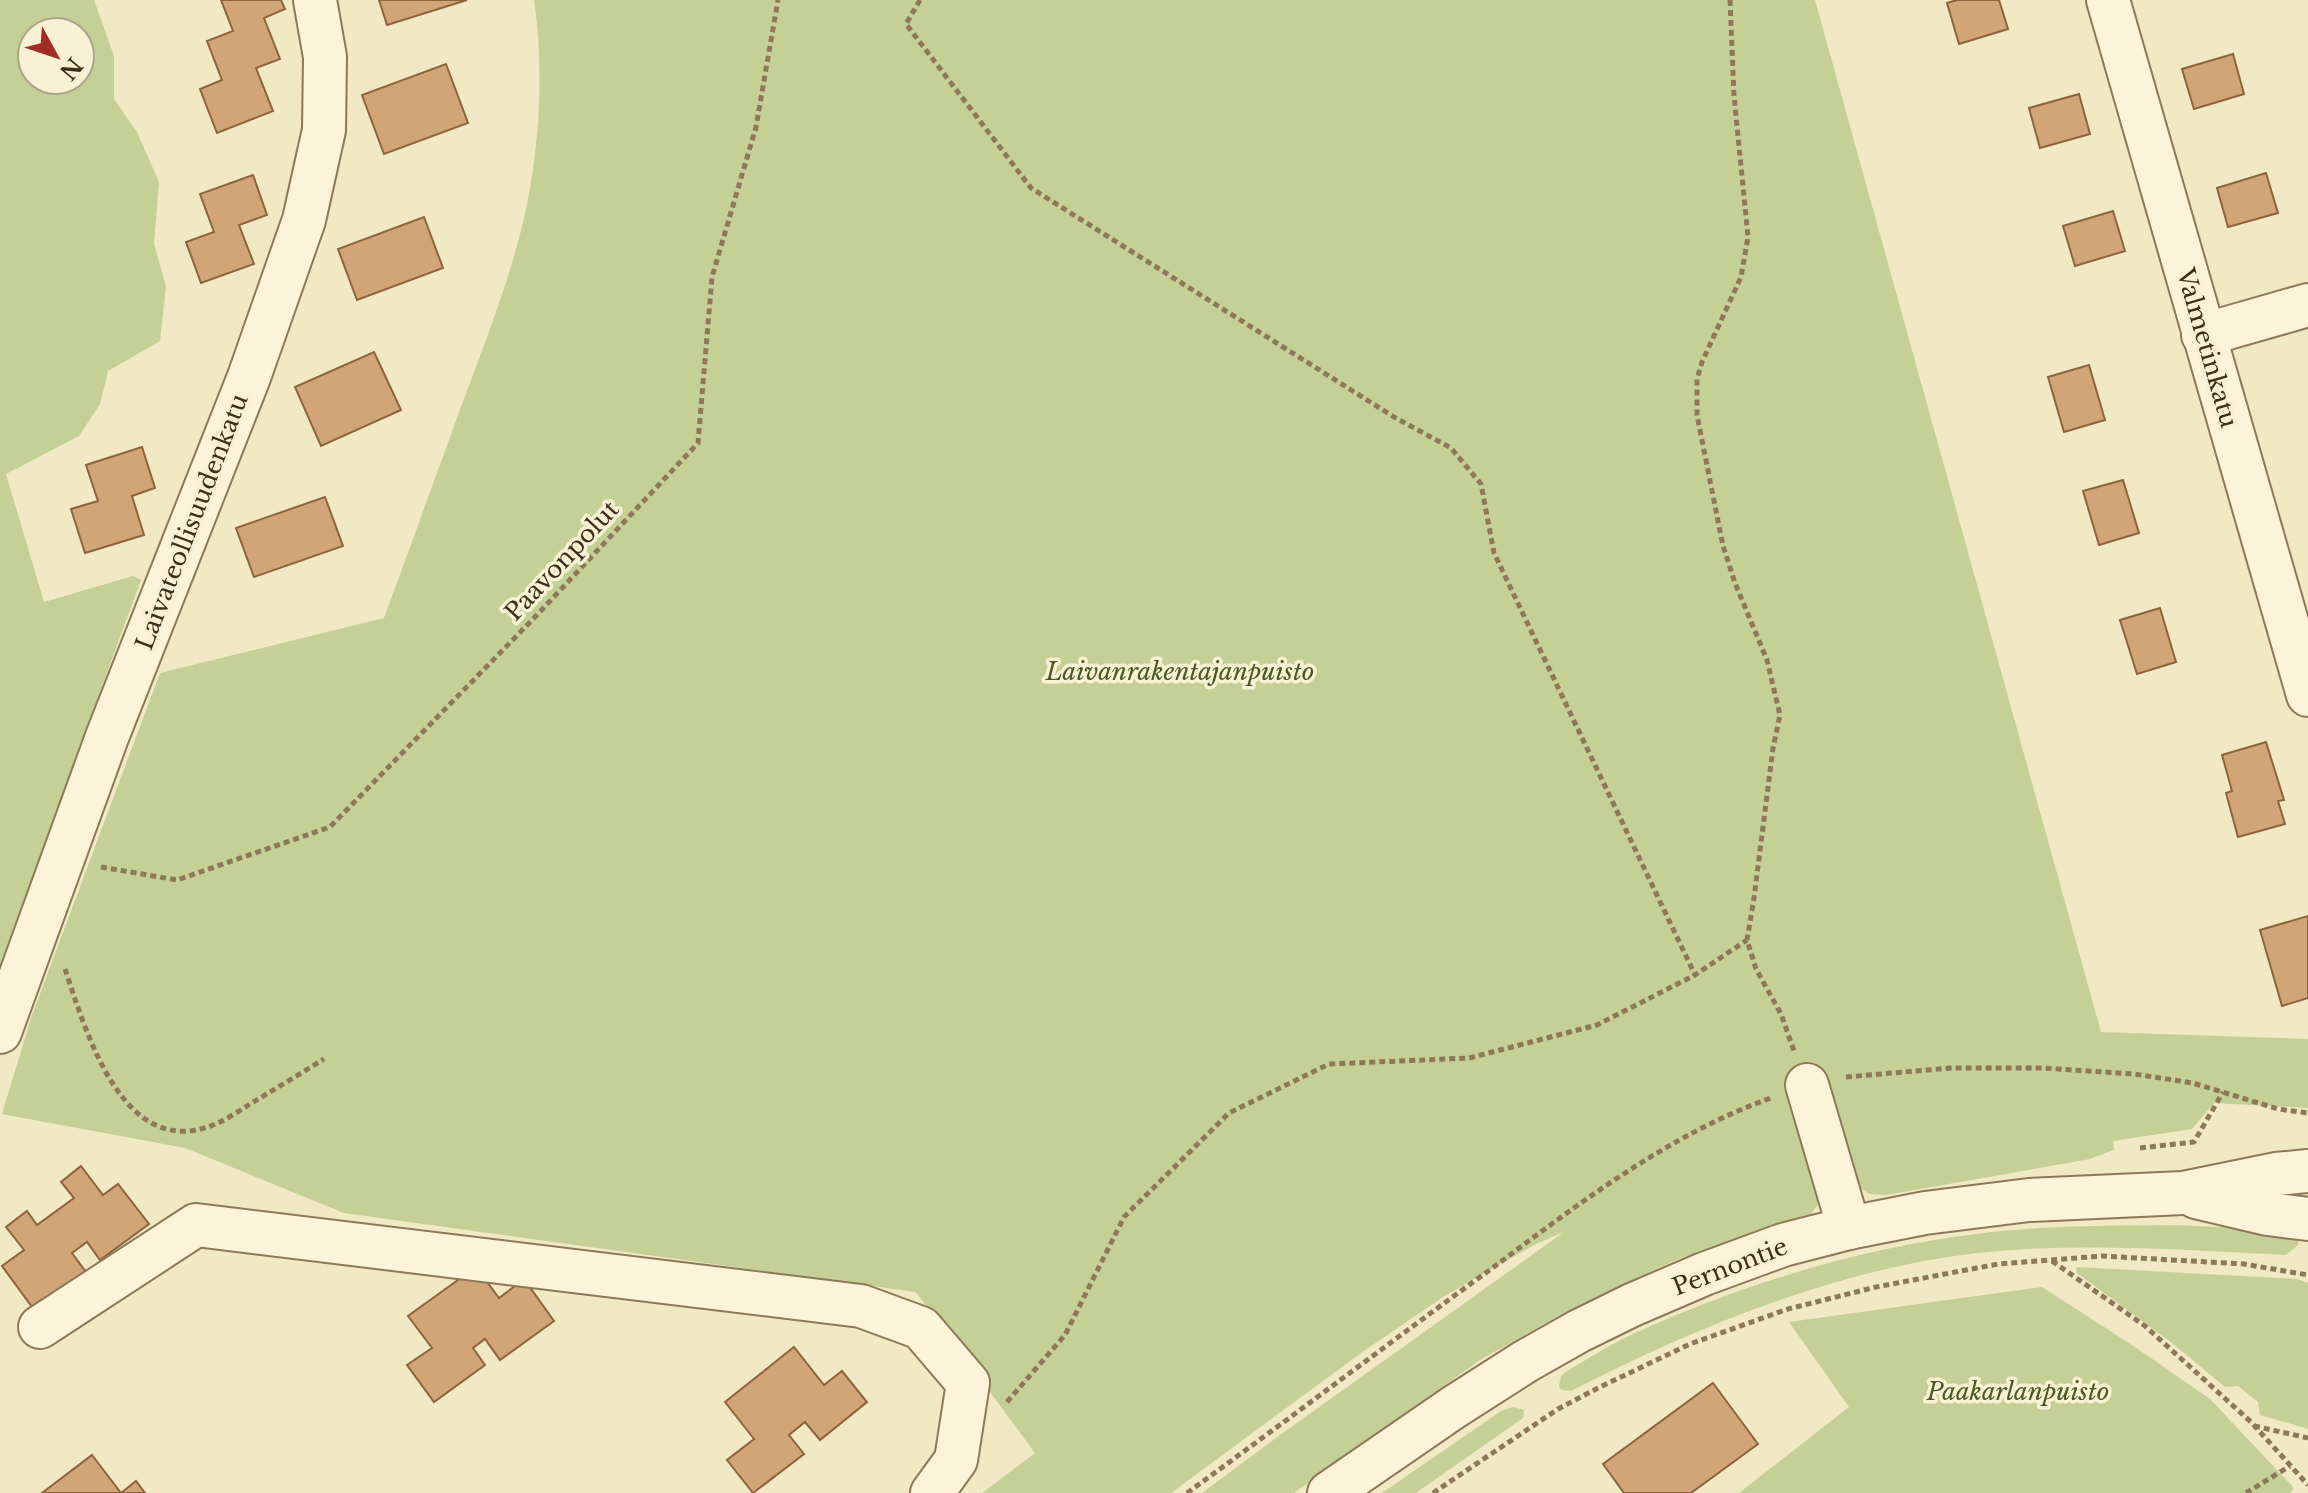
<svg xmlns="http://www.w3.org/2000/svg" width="2308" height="1493" viewBox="0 0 2308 1493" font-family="'Libre Baskerville',serif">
<rect width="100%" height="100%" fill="#f1e8c4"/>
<g fill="#c5d097" fill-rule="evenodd">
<path d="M 0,0 L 94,0 L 114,56 L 114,99 L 137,132 L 159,182 L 154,244 L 166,286 L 160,341 L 108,371 L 100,404 L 79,436 L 6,474 L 44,602 L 133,576 L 141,580 L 0,964 ZM 32,32 L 80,32 L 80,80 L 32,80 Z"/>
<path d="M 534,0 L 1815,0 L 2101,1032 L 2308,1039 L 2308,1108 L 2214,1103 L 2192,1129 L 2113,1141 L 2114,1150 L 2090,1159 L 1886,1195 L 1869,1194 L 1852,1182 L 1822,1199 L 1811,1214 L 1680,1258 L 1569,1310 L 1480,1360 L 1294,1493 L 1202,1493 L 1287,1430 L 1564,1232 L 1534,1245 L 1446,1295 L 1361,1353 L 1171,1493 L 982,1493 L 1035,1453 L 916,1292 L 344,1213 L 185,1148 L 2,1114 L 31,1018 L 160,673 L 384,618 C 410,548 435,478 461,407 C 480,356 500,305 515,253 C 538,176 546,79 534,0 Z"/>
<path d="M 2177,1225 L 2283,1230 L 2299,1239 L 2298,1245 L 2286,1255 C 2184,1250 2079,1242 1977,1253 C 1838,1269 1695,1327 1571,1391 L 1561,1390 L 1559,1386 L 1561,1376 L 1567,1371 C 1588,1359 1609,1345 1631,1335 C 1737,1286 1859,1248 1976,1234 C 2042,1225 2110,1226 2177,1225 Z"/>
<path d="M 2076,1267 L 2297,1279 L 2308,1283 L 2308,1429 L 2260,1415 L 2258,1402 L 2238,1386 L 2225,1387 L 2172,1343 L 2077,1273 Z"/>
<path d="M 2042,1287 L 2132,1345 L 2210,1399 L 2293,1487 L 2291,1493 L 1739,1493 L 1849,1407 L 1789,1322 Z"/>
<path d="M 1513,1407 L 1524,1410 L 1523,1418 L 1416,1493 L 1382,1493 L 1501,1411 Z"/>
</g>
<g fill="#d2a577" stroke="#8e643d" stroke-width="2">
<path d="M 221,0 L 281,0 L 285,9 L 264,18 L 280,59 L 256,68 L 273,111 L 217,133 L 200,89 L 222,80 L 207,41 L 233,31 Z"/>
<path d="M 379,0 L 467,0 L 387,25 Z"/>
<path d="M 1957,0 L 1999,0 L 2008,29 L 1959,44 L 1947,3 Z"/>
<path d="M 2233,54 L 2244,94 L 2194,109 L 2182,69 Z"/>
<path d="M 446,64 L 468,123 L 384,154 L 362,95 Z"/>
<path d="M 2079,94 L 2090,134 L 2040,148 L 2029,108 Z"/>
<path d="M 2266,173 L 2278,213 L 2228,227 L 2217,188 Z"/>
<path d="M 253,175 L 267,215 L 239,225 L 254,264 L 201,283 L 186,242 L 214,232 L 200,194 Z"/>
<path d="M 2113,211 L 2125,251 L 2075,266 L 2063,226 Z"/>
<path d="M 424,217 L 443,268 L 357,300 L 338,249 Z"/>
<path d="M 374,352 L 401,410 L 321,446 L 295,387 Z"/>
<path d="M 2089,365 L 2105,420 L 2064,432 L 2048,377 Z"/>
<path d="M 142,447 L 155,488 L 132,496 L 144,535 L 85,553 L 71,509 L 98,501 L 86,465 Z"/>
<path d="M 2123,480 L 2139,533 L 2099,545 L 2083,491 Z"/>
<path d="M 325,497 L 343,546 L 254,577 L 236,528 Z"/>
<path d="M 2160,608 L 2176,662 L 2137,674 L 2120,620 Z"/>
<path d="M 2266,742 L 2284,800 L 2278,801 L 2285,824 L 2238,837 L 2226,793 L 2232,791 L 2222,755 Z"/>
<path d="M 2308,916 L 2308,998 L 2282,1006 L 2260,930 Z"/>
<path d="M 81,1166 L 103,1195 L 118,1184 L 149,1224 L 100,1260 L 87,1242 L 72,1253 L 86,1272 L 35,1311 L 2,1266 L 24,1250 L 6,1227 L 27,1211 L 37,1225 L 74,1198 L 61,1182 Z"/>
<path d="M 476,1267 L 499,1298 L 524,1279 L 554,1321 L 500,1360 L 485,1339 L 473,1348 L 485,1365 L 434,1402 L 407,1365 L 432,1348 L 408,1316 Z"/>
<path d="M 794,1347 L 824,1385 L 842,1371 L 867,1402 L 820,1440 L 805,1422 L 789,1435 L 804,1454 L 753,1493 L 727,1460 L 754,1439 L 725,1402 Z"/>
<path d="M 1713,1383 L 1758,1444 L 1691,1493 L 1624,1493 L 1603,1464 Z"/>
<path d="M 92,1455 L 121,1493 L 136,1481 L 145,1493 L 42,1493 Z"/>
</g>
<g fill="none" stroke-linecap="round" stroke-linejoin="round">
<g stroke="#8d7959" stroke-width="46">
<g id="minor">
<path d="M 2108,0 L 2308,695"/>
<path d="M 2203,335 L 2308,305"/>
<path d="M 0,1032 L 107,737 L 249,377 L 304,220 L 324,130 L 325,57 L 315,0"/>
<path d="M 1807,1085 L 1849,1228"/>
<path d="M 2196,1197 L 2268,1214 L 2308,1219"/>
<path d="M 40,1327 L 196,1225 L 861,1306 L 921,1328 L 968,1383 L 956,1460 L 932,1493"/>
<path d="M 1329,1493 L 1454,1407 L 1526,1361 L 1579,1331 L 1632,1305 L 1704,1274 L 1783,1245 L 1849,1228 L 1925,1213 L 2029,1200 L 2183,1193 L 2276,1174 L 2308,1171"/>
</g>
</g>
<g stroke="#8d7959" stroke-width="5" stroke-dasharray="6 4" stroke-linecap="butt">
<path d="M 920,0 L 906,24 L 1031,188 L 1394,417 L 1451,448 L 1481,484 L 1494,553 L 1695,975"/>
<path d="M 1730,0 L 1734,96 L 1748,237 L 1741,277 L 1702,362 L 1697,379 L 1697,415 L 1723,546 L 1735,583 L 1767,660 L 1780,715 L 1773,748 L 1754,898 L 1747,940 L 1756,969 L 1781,1014 L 1794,1051"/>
<path d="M 101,867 L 177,880 L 330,827 L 536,616 L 698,443 L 712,277 L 756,127 L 778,0"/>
<path d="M 65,969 C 86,1032 123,1161 213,1125 C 226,1120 239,1111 250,1104 C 275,1089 300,1074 324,1059"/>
<path d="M 1846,1077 L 1951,1068 L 2043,1068 L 2134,1074 L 2193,1083 L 2278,1109 L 2308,1113"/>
<path d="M 2140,1148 L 2194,1142 L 2223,1092"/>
<path d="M 2052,1261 L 2145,1326 L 2251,1422 L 2308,1485"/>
<path d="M 1007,1402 L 1065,1335 L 1124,1217 L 1229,1113 L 1329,1064 L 1469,1058 L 1597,1025 L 1695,975 L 1747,940"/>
<path d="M 2254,1426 L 2308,1438"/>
<path d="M 1187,1493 C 1289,1419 1389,1343 1491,1269 C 1577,1205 1669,1134 1771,1098"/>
<path d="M 1433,1493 L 1558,1409 L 1598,1388 L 1690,1344 L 1788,1309 L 1876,1287 L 1998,1264 L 2102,1256 L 2244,1264 L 2308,1275"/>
<path d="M 2246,1493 L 2290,1466"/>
</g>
<use href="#minor" stroke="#fbf4d8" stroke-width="42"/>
</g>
<g text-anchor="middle" stroke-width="7" stroke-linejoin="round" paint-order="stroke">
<g font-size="24" fill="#3c2f1e" stroke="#f8f1d4">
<text transform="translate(2207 348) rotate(74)" y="8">Valmetinkatu</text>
<text transform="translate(192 522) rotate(-69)" y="8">Laivateollisuudenkatu</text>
<text transform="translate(562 561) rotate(-47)" y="8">Paavonpolut</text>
<text transform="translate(1730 1267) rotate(-21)" y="8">Pernontie</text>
</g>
<g font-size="24" font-style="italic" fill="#475a23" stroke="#f8f1d4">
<text x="1180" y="680">Laivanrakentajanpuisto</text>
<text x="2018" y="1400">Paakarlanpuisto</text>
</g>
</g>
<g transform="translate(56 56) rotate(130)"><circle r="38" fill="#f8f1d4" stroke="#ada38b" stroke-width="2"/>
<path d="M0-6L14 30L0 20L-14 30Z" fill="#a12e24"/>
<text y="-12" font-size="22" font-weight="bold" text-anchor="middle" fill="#3c2f1e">N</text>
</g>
</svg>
